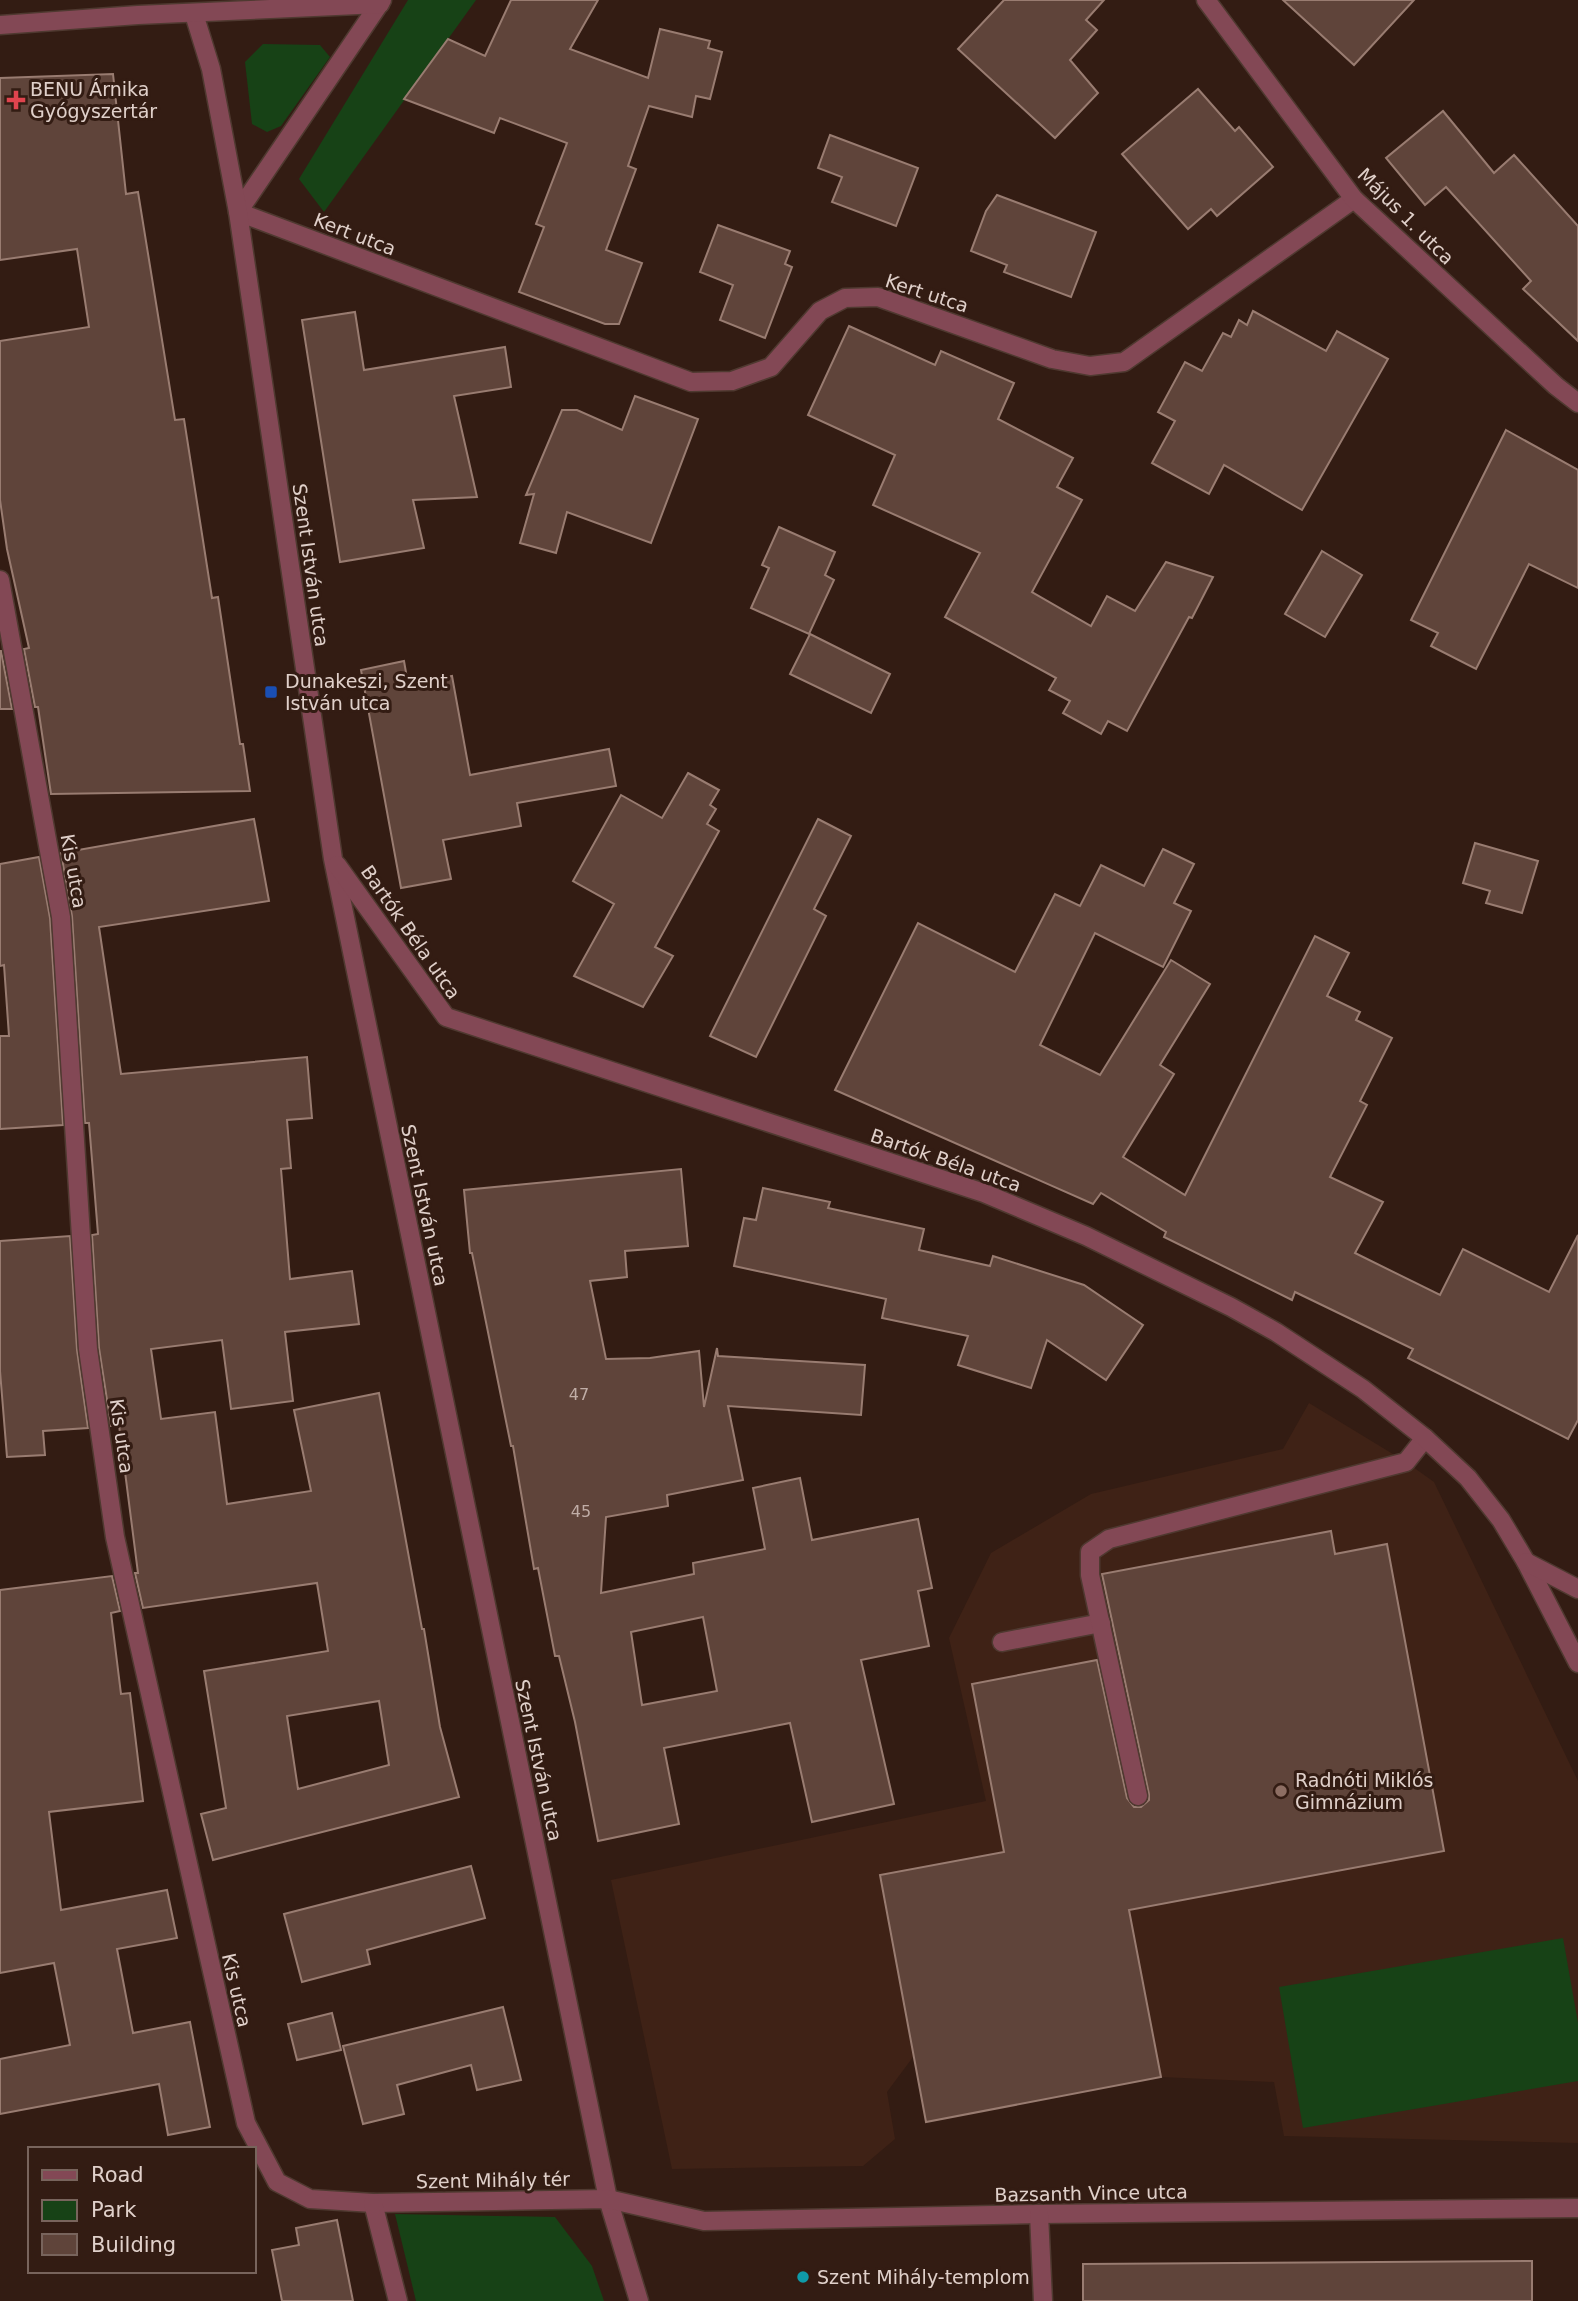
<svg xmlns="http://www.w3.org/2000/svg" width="1578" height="2301" viewBox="0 0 1578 2301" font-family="'DejaVu Sans',sans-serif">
<rect width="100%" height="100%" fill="#331c13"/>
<path fill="#3f2216" d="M 1309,1403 L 1406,1462 L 1434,1482 L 1578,1781 L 1578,2143 L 1284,2136 L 1274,2082 L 1161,2077 L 926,2122 L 913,2057 L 887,2092 L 895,2139 L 863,2166 L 672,2169 L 611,1880 L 986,1801 L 949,1638 L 991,1553 L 1091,1494 L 1283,1449 Z"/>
<g fill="#174216">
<path d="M 408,0 L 476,0 L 324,212 L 299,179 Z"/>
<path d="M 263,44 L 320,45 L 330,57 L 281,126 L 267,132 L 252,124 L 245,62 Z"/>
<path d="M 1563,1938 L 1578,2023 L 1578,2081 L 1303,2128 L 1279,1987 Z"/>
<path d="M 395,2214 L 555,2217 L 592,2266 L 604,2301 L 416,2301 Z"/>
</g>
<g fill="#5f443a" stroke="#997c71" stroke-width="2" fill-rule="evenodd">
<path d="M 511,0 L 598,0 L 570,49 L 648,78 L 660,29 L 710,41 L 708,48 L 722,52 L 710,99 L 696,96 L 692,117 L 649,106 L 628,166 L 636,169 L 606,250 L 642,263 L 619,324 L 605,324 L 519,292 L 544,227 L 536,224 L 567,143 L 500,118 L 494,133 L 404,99 L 448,39 L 485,56 Z"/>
<path d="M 1004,0 L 1104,0 L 1086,20 L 1097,30 L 1070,60 L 1098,93 L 1055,138 L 958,49 Z"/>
<path d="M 1283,0 L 1414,0 L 1354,65 Z"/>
<path d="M 113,74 L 126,194 L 138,192 L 175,420 L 184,419 L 212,598 L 218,597 L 240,744 L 243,744 L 250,791 L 51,794 L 38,707 L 35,707 L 24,649 L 29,648 L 7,549 L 0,500 L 0,341 L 89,327 L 77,249 L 0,260 L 0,78 Z"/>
<path d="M 1198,89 L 1235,131 L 1239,127 L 1273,167 L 1217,216 L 1211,209 L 1188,229 L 1122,154 Z"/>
<path d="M 1443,111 L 1494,173 L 1514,155 L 1578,226 L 1578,341 L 1523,289 L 1531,281 L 1446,187 L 1425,205 L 1386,158 Z"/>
<path d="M 830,135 L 918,168 L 896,226 L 832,202 L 842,177 L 818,168 Z"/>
<path d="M 997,195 L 1096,232 L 1071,297 L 1004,272 L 1007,265 L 971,251 L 986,211 Z"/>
<path d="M 718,225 L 790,251 L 785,264 L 792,267 L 765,338 L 720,320 L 733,285 L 700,272 Z"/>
<path d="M 1253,311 L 1326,351 L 1337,331 L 1388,359 L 1302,510 L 1224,465 L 1209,494 L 1152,463 L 1175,421 L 1158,412 L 1185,362 L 1202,371 L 1223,333 L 1231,337 L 1239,320 L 1247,325 Z"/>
<path d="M 355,312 L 364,370 L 505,347 L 511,387 L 454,396 L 477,497 L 413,500 L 424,548 L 340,562 L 302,320 Z"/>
<path d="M 849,326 L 935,365 L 941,351 L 1014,383 L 998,419 L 1073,458 L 1057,487 L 1082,500 L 1032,592 L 1091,626 L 1107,596 L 1135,611 L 1166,562 L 1213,577 L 1192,618 L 1189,617 L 1127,731 L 1108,721 L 1101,734 L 1063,713 L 1070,701 L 1049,690 L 1056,678 L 945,617 L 980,553 L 873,505 L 895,455 L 808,415 Z"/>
<path d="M 635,396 L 698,419 L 651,543 L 567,512 L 556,553 L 520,543 L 534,494 L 526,495 L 562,410 L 577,410 L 622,430 Z"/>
<path d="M 1506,430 L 1578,470 L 1578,588 L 1529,564 L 1476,669 L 1431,646 L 1438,633 L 1411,620 Z"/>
<path d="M 779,527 L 835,552 L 825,575 L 834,580 L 809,634 L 751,608 L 769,568 L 762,565 Z"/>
<path d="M 1322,551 L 1362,575 L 1325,637 L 1285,614 Z"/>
<path d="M 810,634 L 890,674 L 871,713 L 790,674 Z"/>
<path d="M 0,651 L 1,651 L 12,709 L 0,709 Z"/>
<path d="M 404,661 L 408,684 L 452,676 L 470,775 L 609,749 L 616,786 L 517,803 L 521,826 L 443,840 L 451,879 L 401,888 L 361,670 Z"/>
<path d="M 688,773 L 719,790 L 710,805 L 716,809 L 707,824 L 719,831 L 655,947 L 673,956 L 643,1007 L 574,976 L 614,904 L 573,881 L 621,795 L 662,818 Z"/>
<path d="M 254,819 L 269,901 L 99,927 L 121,1074 L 307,1057 L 312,1118 L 287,1120 L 291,1168 L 281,1169 L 290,1279 L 352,1271 L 359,1324 L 285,1332 L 293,1401 L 231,1409 L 222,1340 L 151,1349 L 161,1419 L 215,1412 L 227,1504 L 311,1491 L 294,1410 L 379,1393 L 422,1629 L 424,1629 L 440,1727 L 459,1797 L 213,1860 L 201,1814 L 226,1808 L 204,1671 L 328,1651 L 317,1583 L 143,1608 L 135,1573 L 138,1573 L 119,1425 L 111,1426 L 99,1348 L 92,1235 L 98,1234 L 89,1123 L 85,1123 L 72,916 L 61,853 ZM 379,1701 L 389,1765 L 298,1789 L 287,1716 Z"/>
<path d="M 818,819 L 851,836 L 814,909 L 826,916 L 756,1057 L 710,1036 Z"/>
<path d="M 1475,843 L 1538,861 L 1522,913 L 1486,903 L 1490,891 L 1463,883 Z"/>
<path d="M 1163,849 L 1194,864 L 1174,903 L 1191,911 L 1163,967 L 1095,933 L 1040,1045 L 1100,1075 L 1171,960 L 1210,984 L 1160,1065 L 1174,1074 L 1123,1157 L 1185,1195 L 1315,936 L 1349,953 L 1327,996 L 1360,1012 L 1356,1020 L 1392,1038 L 1360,1101 L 1367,1105 L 1330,1177 L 1383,1202 L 1355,1253 L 1440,1295 L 1463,1249 L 1549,1292 L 1578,1235 L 1578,1420 L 1568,1439 L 1408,1358 L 1413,1349 L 1295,1292 L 1292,1300 L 1164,1237 L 1166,1232 L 1101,1193 L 1093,1204 L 835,1090 L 918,923 L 1015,972 L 1055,894 L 1080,906 L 1101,865 L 1144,886 Z"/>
<path d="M 39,857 L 50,918 L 63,1125 L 0,1129 L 0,1036 L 9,1036 L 4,965 L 0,966 L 0,864 Z"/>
<path d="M 681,1169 L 688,1246 L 625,1251 L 627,1277 L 590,1281 L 606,1359 L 650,1358 L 699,1351 L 704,1407 L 717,1348 L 718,1356 L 865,1365 L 861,1415 L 728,1406 L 743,1480 L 667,1495 L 668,1506 L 606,1517 L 601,1593 L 694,1574 L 693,1563 L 765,1549 L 753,1488 L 800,1478 L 812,1540 L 918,1519 L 932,1588 L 918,1591 L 929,1646 L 861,1660 L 894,1804 L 812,1822 L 790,1723 L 664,1748 L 679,1824 L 598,1841 L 575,1722 L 559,1656 L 555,1656 L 538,1568 L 534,1569 L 513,1446 L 511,1446 L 472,1253 L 470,1253 L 464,1190 ZM 703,1617 L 717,1691 L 642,1705 L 631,1632 Z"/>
<path d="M 763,1188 L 830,1202 L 828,1208 L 924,1229 L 919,1250 L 990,1266 L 993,1256 L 1084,1285 L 1143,1325 L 1106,1380 L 1047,1340 L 1031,1388 L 958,1365 L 968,1336 L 882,1318 L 886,1299 L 734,1266 L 744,1218 L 756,1220 Z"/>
<path d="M 70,1236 L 77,1350 L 88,1428 L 43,1431 L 45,1455 L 7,1457 L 0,1371 L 0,1241 Z"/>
<path d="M 1331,1531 L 1335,1554 L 1387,1544 L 1444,1851 L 1129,1910 L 1161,2077 L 926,2122 L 880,1875 L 1004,1852 L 972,1684 L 1097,1660 L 1127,1798 L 1134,1807 L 1141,1807 L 1149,1800 L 1149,1794 L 1102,1574 Z"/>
<path d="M 112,1576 L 120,1611 L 111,1613 L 121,1694 L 130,1693 L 143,1801 L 49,1812 L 61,1910 L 167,1890 L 177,1938 L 117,1949 L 133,2033 L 190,2022 L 210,2127 L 168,2135 L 159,2084 L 0,2114 L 0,2059 L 70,2045 L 54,1963 L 0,1973 L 0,1590 Z"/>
<path d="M 471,1866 L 485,1918 L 367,1950 L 370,1964 L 302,1982 L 284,1914 Z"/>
<path d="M 503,2007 L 521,2080 L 477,2090 L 471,2065 L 397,2085 L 404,2114 L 363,2124 L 343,2046 Z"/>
<path d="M 332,2013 L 341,2050 L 297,2060 L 288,2024 Z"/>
<path d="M 337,2220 L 353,2301 L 282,2301 L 272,2250 L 299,2245 L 296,2228 Z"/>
<path d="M 1532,2261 L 1532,2301 L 1083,2301 L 1083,2264 Z"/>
</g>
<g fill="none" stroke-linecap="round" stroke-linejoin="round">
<g stroke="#4f3930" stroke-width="21">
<g id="lane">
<path d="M 1002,1642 L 1101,1623"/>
<path d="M 1138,1796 L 1090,1575 L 1090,1552 L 1109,1539 L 1406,1462 L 1425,1438"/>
</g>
</g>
<g stroke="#4f3930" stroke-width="21">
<g id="street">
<path d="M 382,0 L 238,212 L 691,382 L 732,381 L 771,367 L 820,311 L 845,298 L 878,297 L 1052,359 L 1090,366 L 1124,362 L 1354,199"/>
<path d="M 1206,0 L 1354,199 L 1556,386 L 1578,403"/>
<path d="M 194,14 L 211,69 L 238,212 L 333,859 L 608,2199 L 639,2301"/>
<path d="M 0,25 L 138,15 L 380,4"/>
<path d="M 0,580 L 61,917 L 88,1349 L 115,1537 L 246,2123 L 277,2182 L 310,2199 L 373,2203 L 608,2199 L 704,2221 L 1039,2214 L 1578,2208"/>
<path d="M 337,865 L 446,1017 L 984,1193 L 1086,1236 L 1231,1307 L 1276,1332 L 1363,1389 L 1425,1438 L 1468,1478 L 1501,1520 L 1526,1562 L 1578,1663"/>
<path d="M 1526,1562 L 1578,1589"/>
<path d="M 373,2203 L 398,2301"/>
<path d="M 1039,2214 L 1043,2301"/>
</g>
</g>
<use href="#lane" stroke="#834855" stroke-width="18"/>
<use href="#street" stroke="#834855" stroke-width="18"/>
</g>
<path fill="#e0444e" stroke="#331c13" stroke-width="2.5" d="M12.5 89.5h7v7h7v7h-7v7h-7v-7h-7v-7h7z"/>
<rect fill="#1a4fb4" stroke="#331c13" stroke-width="2.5" x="264" y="685" width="14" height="14" rx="3.5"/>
<circle fill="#8d6e63" stroke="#331c13" stroke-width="2.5" cx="1281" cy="1791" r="7"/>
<circle fill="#0f9aa8" stroke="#331c13" stroke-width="2.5" cx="803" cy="2277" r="7"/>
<g text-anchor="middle" stroke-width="6" stroke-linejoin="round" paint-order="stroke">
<g font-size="16" fill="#c0ada6">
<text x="579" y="1400">47</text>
<text x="581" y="1517">45</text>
</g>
<g font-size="19" fill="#e0d0ca" stroke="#331c13" text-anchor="start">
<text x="30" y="96">BENU Árnika<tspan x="30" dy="22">Gyógyszertár</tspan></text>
<text x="285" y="688">Dunakeszi, Szent<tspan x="285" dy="22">István utca</tspan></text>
<text x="1295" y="1787">Radnóti Miklós<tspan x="1295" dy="22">Gimnázium</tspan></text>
<text x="817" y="2284">Szent Mihály-templom</text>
</g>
<g font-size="19" fill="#e0d0ca" stroke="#331c13">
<text transform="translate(1406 216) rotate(45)" y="7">Május 1. utca</text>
<text transform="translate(355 234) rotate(21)" y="7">Kert utca</text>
<text transform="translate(927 293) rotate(18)" y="7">Kert utca</text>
<text transform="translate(311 565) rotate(82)" y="7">Szent István utca</text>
<text transform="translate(74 871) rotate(80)" y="7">Kis utca</text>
<text transform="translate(411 932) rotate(55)" y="7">Bartók Béla utca</text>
<text transform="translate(946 1160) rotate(19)" y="7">Bartók Béla utca</text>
<text transform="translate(425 1205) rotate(78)" y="7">Szent István utca</text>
<text transform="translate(122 1436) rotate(82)" y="7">Kis utca</text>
<text transform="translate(539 1760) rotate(78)" y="7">Szent István utca</text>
<text transform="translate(237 1990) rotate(77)" y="7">Kis utca</text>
<text transform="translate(493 2180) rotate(-1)" y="7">Szent Mihály tér</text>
<text transform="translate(1091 2193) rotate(-1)" y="7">Bazsanth Vince utca</text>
</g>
</g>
<rect x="28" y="2147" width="228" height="126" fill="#331c13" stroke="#78645c" stroke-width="2"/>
<rect x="42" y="2170" width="35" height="10" fill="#834855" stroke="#78645c" stroke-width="2"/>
<text x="91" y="2182" font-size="21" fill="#e0d0ca">Road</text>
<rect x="42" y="2200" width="35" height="21" fill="#174216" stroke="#78645c" stroke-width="2"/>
<text x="91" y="2217" font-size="21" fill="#e0d0ca">Park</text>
<rect x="42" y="2234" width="35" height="21" fill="#5f443a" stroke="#78645c" stroke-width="2"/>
<text x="91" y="2252" font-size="21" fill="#e0d0ca">Building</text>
</svg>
